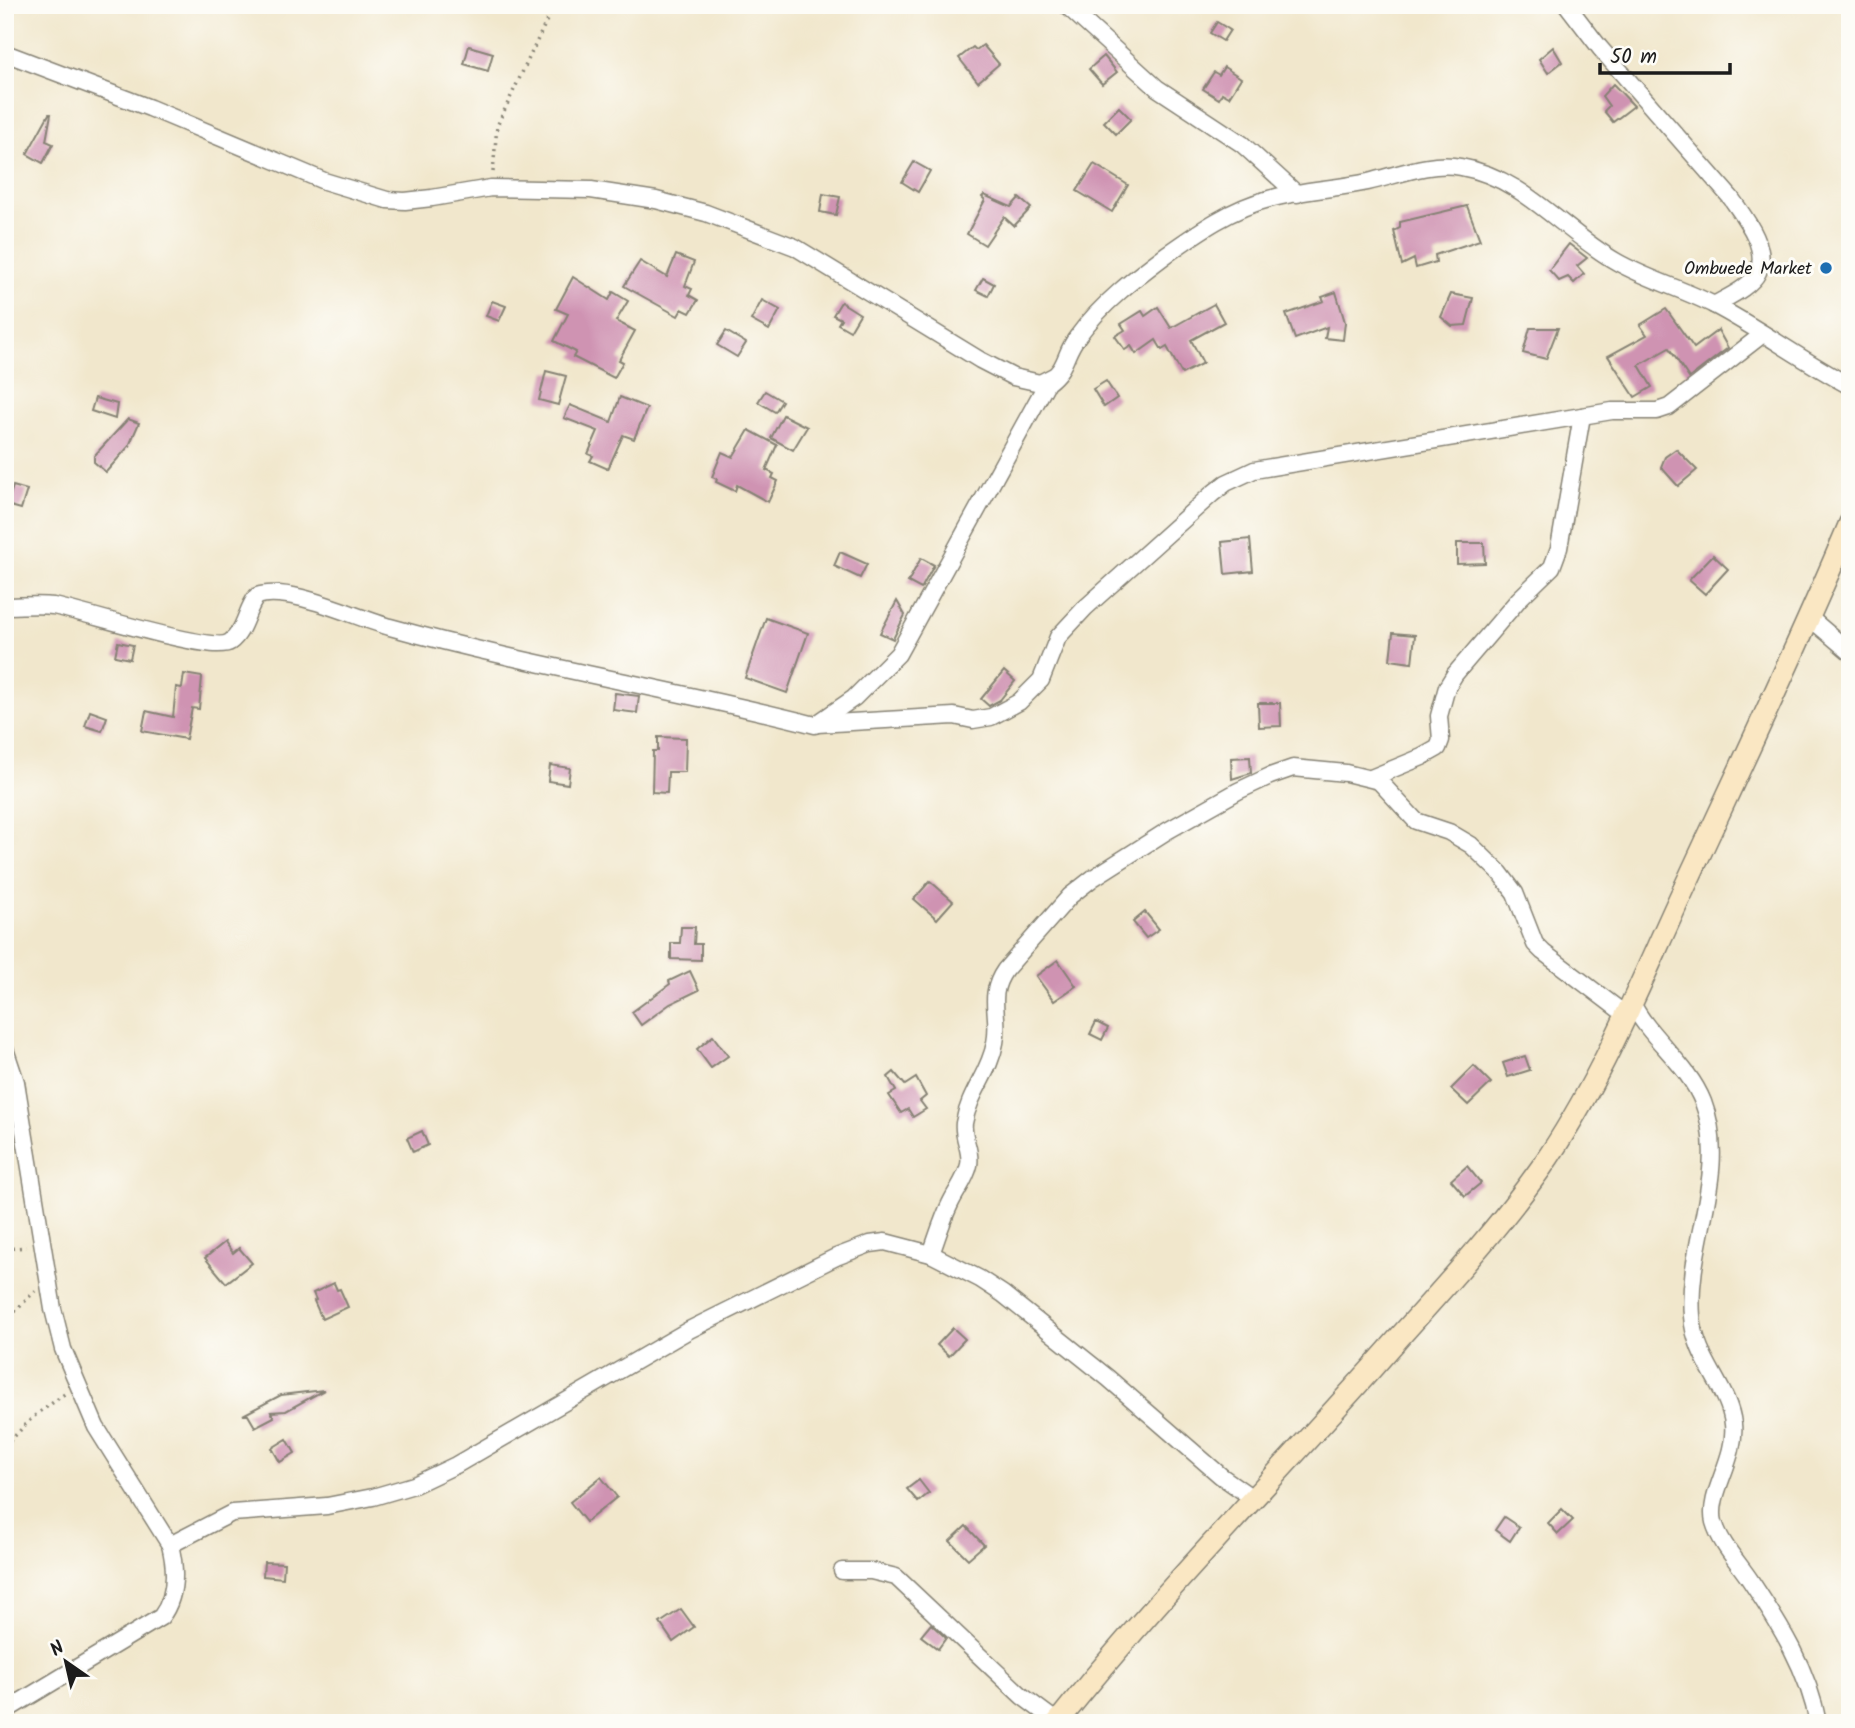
<svg xmlns="http://www.w3.org/2000/svg" width="1855" height="1728" viewBox="0 0 1855 1728" font-family="Kalam,sans-serif">
<rect width="100%" height="100%" fill="#fdfcf7"/>
<filter id="ink" filterUnits="userSpaceOnUse"><feTurbulence type="fractalNoise" baseFrequency=".0143" numOctaves="2"/><feDisplacementMap in="SourceGraphic" scale="14" xChannelSelector="R" yChannelSelector="G"/><feConvolveMatrix kernelMatrix="1 2 1 2 8 2 1 2 1" color-interpolation-filters="sRGB"/></filter>
<filter id="wash" filterUnits="userSpaceOnUse"><feTurbulence type="fractalNoise" baseFrequency=".00686" numOctaves="4" result="noise"/><feDisplacementMap in="SourceGraphic" scale="28" xChannelSelector="R" yChannelSelector="G"/><feGaussianBlur stdDeviation="1.57" result="paint"/><feColorMatrix in="noise" values="0 0 0 0 0 0 0 0 0 0 0 0 0 0 0 0 0 1.4 0 .05"/><feComposite in="paint" operator="in"/></filter>
<g filter="url(#wash)">
<rect width="100%" height="100%" fill="#f1e7cc"/>
<g id="blocks">
<g fill="#cf93b2">
<path d="M 1217,22 L 1230,30 L 1223,41 L 1210,33 Z"/>
<path d="M 983,45 L 999,64 L 978,82 L 959,58 L 973,47 L 976,50 Z"/>
<path d="M 469,46 L 493,53 L 488,71 L 464,64 Z"/>
<path d="M 1553,47 L 1562,62 L 1548,73 L 1539,59 Z"/>
<path d="M 1104,56 L 1117,72 L 1102,84 L 1089,69 Z"/>
<path d="M 1224,67 L 1241,78 L 1229,97 L 1222,93 L 1219,99 L 1203,89 L 1214,72 L 1219,75 Z"/>
<path d="M 1613,84 L 1634,106 L 1613,122 L 1604,111 L 1609,106 L 1602,96 Z"/>
<path d="M 1119,107 L 1131,119 L 1116,134 L 1104,122 Z"/>
<path d="M 49,114 L 51,114 L 46,141 L 53,144 L 43,163 L 27,154 Z"/>
<path d="M 914,162 L 930,171 L 918,192 L 902,182 Z"/>
<path d="M 1094,164 L 1128,185 L 1112,212 L 1077,191 Z"/>
<path d="M 823,194 L 840,197 L 836,215 L 820,212 Z"/>
<path d="M 984,195 L 1011,207 L 1019,198 L 1031,208 L 1014,226 L 1004,217 L 985,245 L 967,234 L 985,200 L 982,197 Z"/>
<path d="M 1467,206 L 1480,240 L 1435,255 L 1436,262 L 1416,268 L 1414,259 L 1402,265 L 1394,231 L 1400,228 L 1400,222 Z"/>
<path d="M 1569,244 L 1587,258 L 1577,266 L 1584,274 L 1574,283 L 1568,277 L 1559,281 L 1549,270 Z"/>
<path d="M 676,255 L 694,262 L 685,286 L 692,289 L 689,295 L 698,300 L 690,313 L 682,309 L 678,316 L 624,286 L 640,261 L 667,277 Z"/>
<path d="M 573,277 L 609,300 L 613,292 L 628,301 L 616,321 L 635,331 L 619,360 L 623,362 L 614,378 L 573,357 L 576,352 L 554,341 L 568,314 L 556,309 Z"/>
<path d="M 983,278 L 994,284 L 988,296 L 976,290 Z"/>
<path d="M 1336,292 L 1345,322 L 1343,340 L 1325,338 L 1327,327 L 1295,339 L 1286,314 L 1324,301 L 1322,297 Z"/>
<path d="M 1451,294 L 1473,298 L 1466,325 L 1452,326 L 1441,317 Z"/>
<path d="M 762,300 L 780,310 L 769,330 L 751,320 Z"/>
<path d="M 492,301 L 506,306 L 499,321 L 486,316 Z"/>
<path d="M 841,302 L 860,314 L 850,331 L 838,324 L 841,319 L 833,315 Z"/>
<path d="M 1214,304 L 1224,322 L 1191,340 L 1203,363 L 1182,374 L 1167,347 L 1162,350 L 1156,340 L 1136,354 L 1131,346 L 1125,350 L 1115,336 L 1125,330 L 1121,324 L 1142,311 L 1145,316 L 1158,307 L 1171,328 Z"/>
<path d="M 1666,309 L 1694,348 L 1718,330 L 1728,348 L 1689,378 L 1669,348 L 1639,365 L 1652,387 L 1635,397 L 1608,356 L 1647,335 L 1640,325 Z"/>
<path d="M 1530,328 L 1558,328 L 1546,359 L 1523,353 Z"/>
<path d="M 726,331 L 746,343 L 737,357 L 717,345 Z"/>
<path d="M 546,371 L 566,376 L 558,405 L 539,400 Z"/>
<path d="M 1106,381 L 1117,398 L 1104,407 L 1093,389 Z"/>
<path d="M 765,391 L 782,401 L 775,412 L 758,402 Z"/>
<path d="M 620,397 L 647,408 L 634,439 L 623,435 L 608,469 L 590,461 L 593,456 L 588,454 L 598,431 L 564,418 L 570,405 L 611,422 Z"/>
<path d="M 95,398 L 117,404 L 115,419 L 91,411 Z"/>
<path d="M 783,415 L 807,427 L 793,450 L 771,438 Z"/>
<path d="M 128,419 L 139,423 L 129,446 L 106,472 L 94,462 L 94,456 Z"/>
<path d="M 749,430 L 777,445 L 766,470 L 774,474 L 772,478 L 778,481 L 768,502 L 737,485 L 735,491 L 716,482 L 717,479 L 712,477 L 722,452 L 733,457 Z"/>
<path d="M 1676,449 L 1697,470 L 1678,486 L 1661,467 L 1665,457 Z"/>
<path d="M 13,486 L 27,490 L 21,509 L 7,505 Z"/>
<path d="M 1250,539 L 1253,571 L 1225,574 L 1222,542 Z"/>
<path d="M 1457,543 L 1484,543 L 1485,563 L 1457,564 Z"/>
<path d="M 840,552 L 867,564 L 860,578 L 834,566 Z"/>
<path d="M 1713,555 L 1728,569 L 1705,594 L 1689,580 Z"/>
<path d="M 921,558 L 934,565 L 921,589 L 908,582 Z"/>
<path d="M 897,601 L 905,615 L 893,639 L 880,633 Z"/>
<path d="M 766,618 L 808,633 L 787,693 L 745,678 Z"/>
<path d="M 1393,633 L 1415,635 L 1412,663 L 1390,660 Z"/>
<path d="M 118,642 L 133,645 L 130,659 L 115,656 Z"/>
<path d="M 1004,671 L 1015,681 L 1000,700 L 989,706 L 981,699 Z"/>
<path d="M 184,674 L 202,677 L 199,709 L 192,708 L 186,739 L 142,731 L 146,711 L 173,717 L 176,687 L 182,688 Z"/>
<path d="M 615,693 L 639,696 L 637,713 L 613,710 Z"/>
<path d="M 1258,703 L 1280,703 L 1281,726 L 1259,727 Z"/>
<path d="M 90,711 L 107,717 L 102,731 L 85,726 Z"/>
<path d="M 658,737 L 686,738 L 685,772 L 668,772 L 667,793 L 652,792 L 653,751 L 658,751 Z"/>
<path d="M 1250,757 L 1251,773 L 1232,779 L 1231,758 Z"/>
<path d="M 550,765 L 570,768 L 568,784 L 548,781 Z"/>
<path d="M 930,881 L 953,901 L 937,919 L 914,899 Z"/>
<path d="M 1145,912 L 1159,929 L 1146,938 L 1133,922 Z"/>
<path d="M 681,927 L 695,927 L 694,944 L 701,944 L 701,960 L 671,959 L 671,943 L 680,943 Z"/>
<path d="M 1058,960 L 1076,986 L 1054,1001 L 1036,976 Z"/>
<path d="M 690,971 L 699,990 L 670,1004 L 641,1025 L 632,1012 L 670,984 L 669,981 Z"/>
<path d="M 1096,1022 L 1108,1028 L 1102,1040 L 1090,1034 Z"/>
<path d="M 713,1036 L 728,1056 L 711,1068 L 697,1049 Z"/>
<path d="M 1525,1056 L 1530,1070 L 1508,1077 L 1503,1063 Z"/>
<path d="M 1474,1066 L 1491,1083 L 1468,1105 L 1451,1089 Z"/>
<path d="M 894,1072 L 905,1085 L 916,1078 L 926,1096 L 920,1101 L 926,1109 L 913,1117 L 908,1109 L 901,1113 L 889,1095 L 896,1091 L 888,1077 Z"/>
<path d="M 422,1131 L 428,1145 L 413,1152 L 407,1138 Z"/>
<path d="M 1467,1166 L 1481,1183 L 1465,1196 L 1451,1180 Z"/>
<path d="M 225,1242 L 233,1253 L 239,1248 L 252,1263 L 226,1283 L 205,1258 Z"/>
<path d="M 334,1283 L 337,1290 L 340,1289 L 348,1307 L 322,1319 L 314,1301 L 316,1300 L 313,1293 Z"/>
<path d="M 953,1328 L 965,1339 L 949,1356 L 937,1345 Z"/>
<path d="M 324,1390 L 286,1411 L 271,1412 L 274,1417 L 255,1427 L 248,1415 L 243,1415 L 281,1395 Z"/>
<path d="M 287,1439 L 295,1453 L 280,1462 L 272,1448 Z"/>
<path d="M 601,1477 L 617,1497 L 586,1522 L 570,1502 Z"/>
<path d="M 919,1480 L 929,1493 L 918,1502 L 907,1489 Z"/>
<path d="M 1562,1509 L 1573,1520 L 1558,1534 L 1548,1523 Z"/>
<path d="M 1504,1517 L 1519,1527 L 1510,1541 L 1495,1530 Z"/>
<path d="M 966,1526 L 984,1545 L 968,1559 L 950,1541 Z"/>
<path d="M 264,1562 L 284,1563 L 283,1578 L 263,1576 Z"/>
<path d="M 681,1609 L 694,1627 L 673,1642 L 660,1623 Z"/>
<path d="M 931,1624 L 946,1638 L 938,1649 L 921,1636 Z"/>
</g>
</g>
</g>
<g filter="url(#ink)">
<use href="#blocks" fill-opacity="0" stroke="#868274" stroke-width="2"/>
<g fill="none" stroke-linecap="round" stroke-linejoin="round">
<g stroke="#868274" stroke-width="19">
<g id="street">
<path d="M 1066,5 L 1157,88 L 1242,144 L 1297,194"/>
<path d="M 1567,5 L 1600,48 L 1731,198 C 1744,217 1769,247 1758,272 C 1751,287 1728,297 1714,305"/>
<path d="M 5,53 L 150,108 L 324,181 L 387,200 L 405,201 L 432,198 L 491,188 L 591,190 L 656,200 L 706,213 L 795,247 L 980,360 L 1013,377 L 1040,383 L 1054,376"/>
<path d="M 5,606 C 21,606 38,604 53,606 C 82,611 213,654 230,642 C 245,631 246,609 257,596 C 289,585 356,618 390,627 C 530,666 674,689 815,725 L 854,698 L 898,654 L 1047,383 C 1069,366 1063,355 1078,336 C 1101,304 1136,277 1167,254 C 1198,232 1232,208 1269,199 C 1301,190 1335,189 1368,182 C 1398,175 1430,161 1461,167 C 1525,178 1563,232 1617,262 C 1647,279 1683,289 1714,305 C 1760,329 1803,361 1850,386"/>
<path d="M 1810,618 L 1850,652"/>
<path d="M 817,724 L 954,716 L 973,720 L 991,717 L 1019,702 L 1041,680 L 1058,637 L 1085,608 L 1212,494 L 1226,483 L 1254,470 L 1612,411 L 1657,411 L 1669,407 L 1763,334"/>
<path d="M 1371,778 L 1422,757 L 1438,748 L 1441,740 L 1439,716 L 1447,687 L 1455,674 L 1519,599 L 1552,567 L 1559,548 L 1582,416"/>
<path d="M 1632,1003 C 1650,1039 1688,1064 1703,1102 C 1730,1172 1686,1244 1692,1316 C 1695,1360 1729,1387 1733,1424 C 1737,1459 1707,1494 1714,1522 C 1720,1543 1738,1562 1750,1580 C 1780,1625 1808,1669 1818,1723"/>
<path d="M 5,1049 L 16,1082 L 53,1309 L 63,1349 L 96,1427 L 170,1545 C 176,1569 177,1596 161,1617 L 5,1711"/>
<path d="M 931,1254 C 937,1238 942,1220 950,1204 C 956,1191 966,1179 969,1165 C 972,1150 962,1138 964,1123 C 969,1093 990,1072 995,1043 C 1001,1015 986,997 1005,970 L 1070,896 L 1093,878 L 1167,831 L 1238,791 L 1270,776 L 1293,768 L 1346,773 L 1379,781 L 1416,821 L 1449,832 L 1471,845 L 1500,873 L 1515,893 L 1535,944 L 1543,952 L 1626,1015"/>
<path d="M 170,1545 L 232,1513 L 327,1506 L 373,1497 L 414,1485 L 456,1465 L 689,1330 L 836,1257 L 870,1244 L 885,1242 L 931,1254 L 980,1279 L 1003,1294 L 1108,1378 L 1221,1476 L 1254,1499"/>
<path d="M 842,1571 L 871,1571 L 896,1577 L 1022,1696 L 1057,1722"/>
</g>
</g>
<g stroke="#868274" stroke-width="24">
<path id="secondary" d="M 1057,1723 C 1163,1590 1284,1469 1396,1341 C 1446,1285 1498,1229 1541,1168 C 1600,1083 1638,988 1681,895 C 1738,772 1797,649 1850,523"/>
</g>
<g stroke="#868274" stroke-width="3.5" stroke-dasharray="2 5" stroke-linecap="butt">
<path d="M 493,172 L 497,126 L 554,5"/>
<path d="M 5,1249 L 26,1247"/>
<path d="M 5,1322 L 35,1291"/>
<path d="M 5,1446 L 33,1417 L 66,1393"/>
</g>
<use href="#street" stroke="#fff" stroke-width="16"/>
<use href="#secondary" stroke="#fae7c3" stroke-width="21"/>
</g>
</g>
<circle fill="#1f6fb2" stroke="#fdfcf7" stroke-width="2.5" cx="1826" cy="268" r="7"/>
<g text-anchor="middle" stroke-width="6" stroke-linejoin="round" paint-order="stroke">
<g font-size="18" fill="#1c1c1c" stroke="#fdfcf7" text-anchor="end">
<text x="1812" y="274">Ombuede Market</text>
</g>
</g>
<rect width="1855" height="1728" fill="none" stroke="#fdfcf7" stroke-width="28"/>
<g transform="translate(66 1662) rotate(326)" stroke="#fdfcf7" stroke-width="5" paint-order="stroke">
<path d="M0-5L12 26L0 18L-12 26Z" fill="#1c1c1c"/>
<text y="-10" font-size="19" font-weight="bold" text-anchor="middle" fill="#1c1c1c">N</text>
</g>
<path d="M1600 63v10h130v-10" fill="none" stroke="#1c1c1c" stroke-width="3.5"/>
<text x="1610" y="63" font-size="21" fill="#1c1c1c" stroke="#fdfcf7" stroke-width="5" paint-order="stroke">50 m</text>
</svg>
